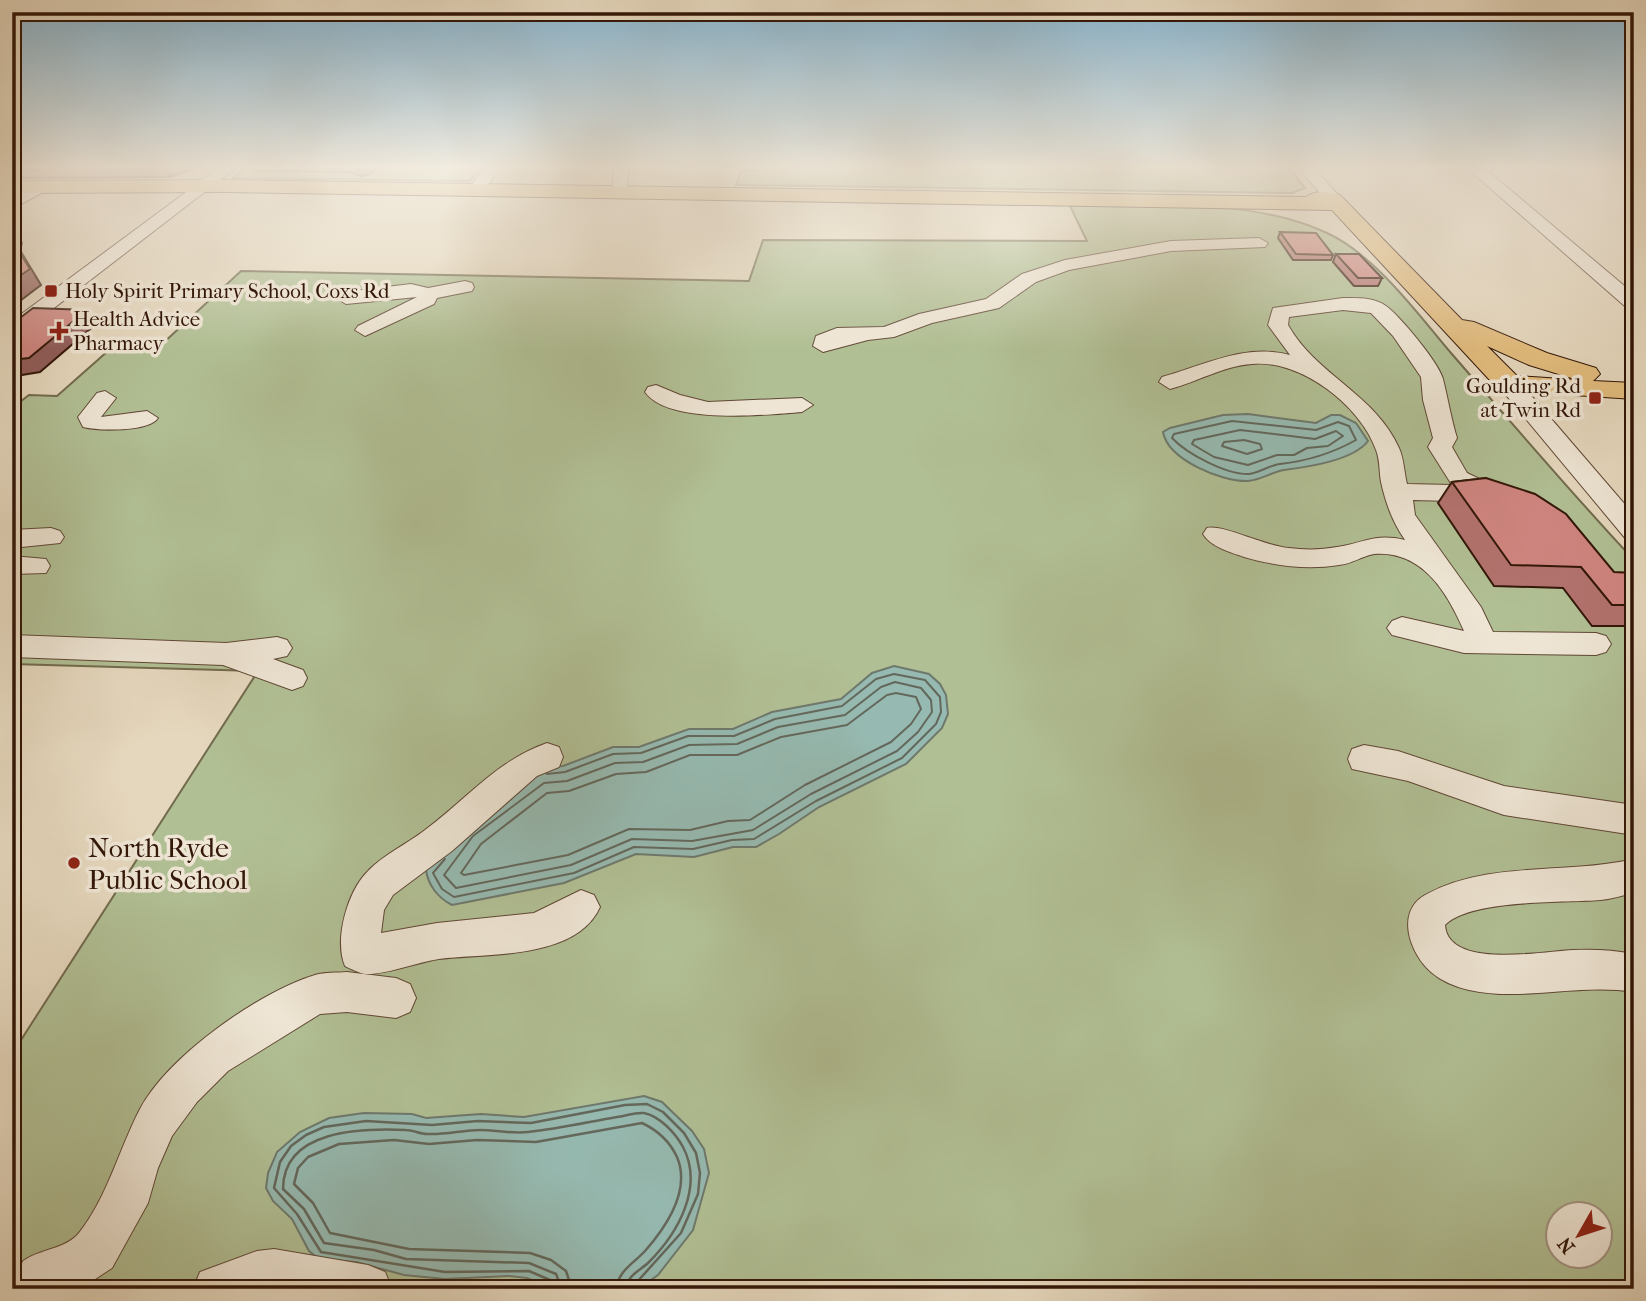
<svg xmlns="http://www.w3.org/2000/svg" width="1646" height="1301" viewBox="0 0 1646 1301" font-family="'IM FELL French Canon',serif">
<rect width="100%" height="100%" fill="#e5d7bd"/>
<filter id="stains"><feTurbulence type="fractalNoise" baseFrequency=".00286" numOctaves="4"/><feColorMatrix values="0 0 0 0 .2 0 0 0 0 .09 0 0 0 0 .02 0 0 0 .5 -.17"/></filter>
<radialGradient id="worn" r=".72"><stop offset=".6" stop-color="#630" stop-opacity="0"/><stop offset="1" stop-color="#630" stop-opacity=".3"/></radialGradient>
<g fill="#b1bf94" stroke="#726b4e" stroke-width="2" fill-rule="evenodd">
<path d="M 247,167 L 483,167 L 470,181 L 233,178 Z"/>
<path d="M 811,167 L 1288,167 L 1305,188 L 1292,193 L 736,185 L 741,171 Z"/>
<path d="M 1070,206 C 1153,207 1250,197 1327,233 C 1375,255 1417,313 1451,353 C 1512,423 1571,493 1634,560 L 1634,1289 L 12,1289 L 12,1054 L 258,671 L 12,664 L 12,408 L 29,395 L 57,396 L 117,343 L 161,345 L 241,271 L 749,281 L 763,240 L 1087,241 ZM 1558,1214 L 1600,1214 L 1600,1256 L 1558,1256 Z"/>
</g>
<g fill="#96bab1" stroke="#6e796d" stroke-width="2">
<path d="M 1248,414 L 1316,423 L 1331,415 L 1340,415 L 1356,423 L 1368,441 C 1353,461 1306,467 1284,470 C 1272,472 1261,480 1248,481 C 1222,482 1168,460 1163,432 L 1170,428 L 1223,415 Z"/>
<path d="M 894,666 L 929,674 L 940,684 L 946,695 L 948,714 L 942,728 L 906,764 L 819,807 L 779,834 L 756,847 L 733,847 L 694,857 L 636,854 L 564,883 L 452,905 C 438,898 428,885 426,870 L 540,767 L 563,766 L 613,747 L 639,747 L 689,729 L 733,729 L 772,712 L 841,699 L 872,673 Z"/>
<path d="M 644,1096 L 662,1102 L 692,1131 L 704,1149 L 709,1173 L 693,1230 L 658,1275 L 638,1289 L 554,1289 L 527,1278 L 509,1276 L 445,1279 L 404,1275 L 356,1262 L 319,1259 L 309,1251 L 292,1219 L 273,1201 L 266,1188 L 268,1173 L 277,1152 L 300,1132 L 329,1118 L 364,1113 L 412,1114 L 426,1118 L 481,1114 L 524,1117 Z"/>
</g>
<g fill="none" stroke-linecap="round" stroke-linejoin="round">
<g stroke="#64685c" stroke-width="2">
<path d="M 1232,421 L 1316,430 L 1338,422 L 1349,426 L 1356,440 C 1331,454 1307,461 1280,464 C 1270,465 1259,473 1249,474 C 1227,475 1187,454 1172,438 L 1174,434 Z"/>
<path d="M 1240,430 L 1315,439 L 1336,431 L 1343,436 L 1328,446 L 1307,448 L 1294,455 L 1277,455 L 1248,465 L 1214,457 L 1192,444 L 1194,440 Z"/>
<path d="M 1244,440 L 1260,444 L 1262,449 L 1247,454 L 1222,446 L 1224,442 Z"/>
<path d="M 895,682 L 921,688 L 931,700 L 932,712 L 918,732 L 897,751 L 811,794 L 753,830 L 692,841 L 632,839 L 571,865 L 456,888 L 444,875 L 473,836 L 544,783 L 567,781 L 615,763 L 643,762 L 689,745 L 737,744 L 778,727 L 845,715 L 881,687 Z"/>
<path d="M 896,693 L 916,697 L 921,709 L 911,724 L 891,742 L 805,785 L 750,820 L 728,821 L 690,830 L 629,829 L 568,855 L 464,875 L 461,873 L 481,844 L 547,793 L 569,791 L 616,774 L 646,772 L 690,755 L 737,755 L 781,737 L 847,725 L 887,695 Z"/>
<path d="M 445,859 L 433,873 L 442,889 L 454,897 L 574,873 L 634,847 L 693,849 L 732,840 L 754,839 L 816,801 L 902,758 L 936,724 L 941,712 L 940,697 L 925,680 L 894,674 L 876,679 L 842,706 L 775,719 L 734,736 L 688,736 L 641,753 L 613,754 L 565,772 L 547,774"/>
</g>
<g stroke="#64685c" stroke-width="2.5">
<path d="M 553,1289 L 550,1280 L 529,1271 L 445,1272 L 321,1252 L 297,1214 L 274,1188 L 280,1162 L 291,1146 L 306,1135 L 324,1127 L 366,1121 L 432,1125 L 478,1121 L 531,1123 L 625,1105 L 647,1104 L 663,1112 L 684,1133 L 696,1153 L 700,1173 L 698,1194 L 681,1233 L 637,1282 L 635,1289"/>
<path d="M 562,1289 L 556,1274 L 529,1263 L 406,1259 L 374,1250 L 324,1243 L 304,1209 L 283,1189 C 283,1129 363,1128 406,1130 C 413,1130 420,1134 427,1134 C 445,1135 463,1130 480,1130 C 496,1130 512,1134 528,1132 C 558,1129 588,1122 617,1117 C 625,1116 636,1112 644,1113 C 660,1116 676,1134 683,1147 C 704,1187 678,1233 649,1262 C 640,1271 628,1274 626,1289"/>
<path d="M 572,1289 L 566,1271 L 551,1260 L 530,1253 L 409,1249 L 330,1233 L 313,1203 L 294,1184 L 298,1168 L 308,1157 L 339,1144 L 394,1140 L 429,1144 L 477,1140 L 536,1142 L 642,1123 C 657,1130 670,1142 677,1157 C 691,1190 666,1227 645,1251 C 633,1264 619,1270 616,1289"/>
</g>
<g stroke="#604735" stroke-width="2">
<g id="minor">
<path d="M 220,167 L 237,167 L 19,335 L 12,337 L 12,321 Z"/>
<path d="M 485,167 L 501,167 L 482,193 L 470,193 L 468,190 Z"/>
<path d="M 614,167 L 629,167 L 626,195 L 614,195 L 612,192 Z"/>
<path d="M 1298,167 L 1313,167 L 1339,196 L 1339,202 L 1327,202 Z"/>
<path d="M 1466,167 L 1483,167 L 1634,294 L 1634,310 L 1627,308 Z"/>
<path d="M 39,183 L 47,188 L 45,191 L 12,209 L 12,197 Z"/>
<path d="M 1259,238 L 1268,243 L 1265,247 L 1171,251 L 1069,270 L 1036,282 L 999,308 L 932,323 L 894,337 L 868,340 L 823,352 L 813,346 L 816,336 L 837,328 L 884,327 L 919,314 L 986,299 L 1022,274 L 1065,260 L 1171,241 Z"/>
<path d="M 465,281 L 472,283 L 474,287 L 472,291 L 437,298 L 434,304 L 365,336 L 355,330 L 358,326 L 417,297 L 346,304 L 336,298 L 346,292 L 411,284 L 428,288 Z"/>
<path d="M 1343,298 C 1357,298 1374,297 1386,306 C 1400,316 1439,363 1443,379 C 1448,399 1451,418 1457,438 L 1452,447 L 1467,473 L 1507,492 L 1511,498 L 1507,504 L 1498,506 L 1474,496 L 1453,501 L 1413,500 L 1415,515 L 1481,607 L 1493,632 L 1596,633 L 1606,636 L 1611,644 L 1606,652 L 1596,655 L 1464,653 L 1392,635 L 1387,628 L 1392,621 L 1402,617 L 1464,631 C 1447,592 1422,550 1374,554 C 1362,556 1352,564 1339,565 C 1307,570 1275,566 1244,557 C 1230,552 1211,547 1203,534 L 1207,528 C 1223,524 1264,546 1289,548 C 1304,550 1321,550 1337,547 C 1364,543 1375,533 1405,540 C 1392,521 1386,504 1381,482 C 1379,471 1380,460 1376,450 C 1360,405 1300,359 1252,364 C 1223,366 1197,382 1170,389 L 1159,382 L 1162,377 C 1205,365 1245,343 1290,355 L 1268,325 L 1273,308 ZM 1343,310 L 1371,313 L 1393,336 L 1421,377 L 1423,400 L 1433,438 L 1428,447 L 1452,485 L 1407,484 C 1404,472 1404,459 1399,448 C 1375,394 1316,375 1288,325 L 1289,317 Z"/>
<path d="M 1509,377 L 1517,379 L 1634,515 L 1634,541 L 1625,538 L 1501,389 L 1498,384 Z"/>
<path d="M 656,385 L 680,395 L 708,402 L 802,398 L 813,405 L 802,412 C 766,415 668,425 645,392 L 648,387 Z"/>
<path d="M 105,391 L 116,398 L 101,417 L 147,411 L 158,418 C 149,432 99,431 83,427 L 78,417 L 97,393 Z"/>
<path d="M 51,528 L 60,531 L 64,537 L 60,543 L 12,548 L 12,530 Z"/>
<path d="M 12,556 L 46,559 L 50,566 L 46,573 L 12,574 Z"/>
<path d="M 12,635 L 226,643 L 277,637 L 287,640 L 292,648 L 287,656 L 273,659 L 303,670 L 307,678 L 303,686 L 292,690 L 223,665 L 12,657 Z"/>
<path d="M 547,743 L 559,747 L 563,757 L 559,767 L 537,776 L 452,851 L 393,895 L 384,910 L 381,933 L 437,923 L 534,913 L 581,890 L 594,895 L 600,907 C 576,960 487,953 439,959 C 418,962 386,975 365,974 C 359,973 351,969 345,966 C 334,940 347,892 368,871 C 383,855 407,844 425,830 C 467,799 496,761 547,743 Z"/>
<path d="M 1364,745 L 1398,751 L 1504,786 L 1634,805 L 1634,835 L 1504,815 L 1408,781 L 1352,769 L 1348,759 L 1352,749 Z"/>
<path d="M 1634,859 L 1634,893 C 1623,895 1612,899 1601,900 C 1564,903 1471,899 1445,925 C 1448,970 1544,951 1573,950 C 1594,949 1614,950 1634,954 L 1634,992 C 1579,983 1523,1002 1469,990 C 1456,987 1441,981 1431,972 C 1410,954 1395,912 1425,895 C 1489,860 1566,875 1634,859 Z"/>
<path d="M 347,972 L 396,978 L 410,984 L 416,998 L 410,1012 L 396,1018 L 347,1012 L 320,1014 L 228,1071 L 197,1102 L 172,1136 L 158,1168 L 148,1203 L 112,1268 L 80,1289 L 12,1289 L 23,1261 C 40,1249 66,1249 79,1233 C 108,1196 119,1149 140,1109 C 168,1056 259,992 315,975 C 325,972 337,973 347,972 Z"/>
<path d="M 274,1249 L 368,1265 L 385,1272 L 392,1289 L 193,1289 L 200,1272 L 257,1251 Z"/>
</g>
</g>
<g stroke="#331708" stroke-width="2">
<path id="major" d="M 227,180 L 1306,197 C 1314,190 1330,192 1340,195 L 1462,320 L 1474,322 L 1547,353 L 1596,368 L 1600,374 L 1593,381 L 1634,383 L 1634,399 L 1499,390 L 1332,210 L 227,192 L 12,193 L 12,181 ZM 1487,346 L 1529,365 L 1578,380 L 1517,376 Z"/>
</g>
<use href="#minor" fill="#eee5d4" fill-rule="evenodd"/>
<use href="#major" fill="#e2bc7e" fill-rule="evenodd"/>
</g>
<g fill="#b2726e" stroke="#331708" stroke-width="2">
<path d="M 12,167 L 198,167 L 170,177 L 16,178 L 12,172 Z"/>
<path d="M 254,167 L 377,167 L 370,174 L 361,176 L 350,172 L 256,171 Z"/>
<path d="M 1280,232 L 1333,255 L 1331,260 L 1293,260 L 1278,238 Z"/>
<path d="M 1336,254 L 1382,278 L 1378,286 L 1354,286 L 1333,262 Z"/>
<path d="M 1486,478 L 1634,605 L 1634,626 L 1592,626 L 1563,588 L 1494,586 L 1438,503 L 1452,482 Z"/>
</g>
<g fill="#915d5a" stroke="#331708" stroke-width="2">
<path d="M 172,167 L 198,167 L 170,177 L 165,169 Z"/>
<path d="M 358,167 L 377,167 L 370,174 L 361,176 Z"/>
<path d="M 12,228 L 22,243 L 20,250 L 41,285 L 12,307 Z"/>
<path d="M 87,310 L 96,324 L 40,372 L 22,375 L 12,383 L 12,360 Z"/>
<path d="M 12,982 L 20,1007 L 12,1011 Z"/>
</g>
<g fill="#cf8580" stroke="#331708" stroke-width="2">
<path d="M 12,167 L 172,167 L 165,169 L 12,170 Z"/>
<path d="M 1280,232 L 1316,233 L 1333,255 L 1296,254 Z"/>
<path d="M 12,240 L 30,269 L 12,281 Z"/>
<path d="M 1336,254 L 1359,254 L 1382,278 L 1358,278 Z"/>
<path d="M 33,308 L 87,310 L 29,358 L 12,360 L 12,324 Z"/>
<path d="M 1486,478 L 1535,494 L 1566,514 L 1614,572 L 1634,573 L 1634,605 L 1612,605 L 1581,567 L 1511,565 L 1452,482 Z"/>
</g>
<linearGradient id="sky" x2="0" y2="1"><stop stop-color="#87b6d2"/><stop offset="0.48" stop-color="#f3ede1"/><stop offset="1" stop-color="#f3ede1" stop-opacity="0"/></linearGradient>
<rect width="1646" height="349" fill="url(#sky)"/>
<g fill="#8f2418" stroke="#eee5d4" stroke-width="2.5">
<rect x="44" y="284" width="14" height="14" rx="3.5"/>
<path d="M55.5 320.5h7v7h7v7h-7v7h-7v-7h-7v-7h7z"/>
<rect x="1588" y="391" width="14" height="14" rx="3.5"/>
<circle cx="74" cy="863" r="7"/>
</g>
<g text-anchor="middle" stroke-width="7" stroke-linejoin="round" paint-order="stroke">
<g font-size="21" fill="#331708" stroke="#eee5d4" text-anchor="start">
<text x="65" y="298">Holy Spirit Primary School, Coxs Rd</text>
<text x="73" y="326">Health Advice<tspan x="73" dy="24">Pharmacy</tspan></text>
<text x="1581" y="393" text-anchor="end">Goulding Rd<tspan x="1581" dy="24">at Twin Rd</tspan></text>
</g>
<g font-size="28" fill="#331708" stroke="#eee5d4" text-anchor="start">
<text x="88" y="857">North Ryde<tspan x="88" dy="32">Public School</tspan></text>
</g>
</g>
<rect width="1646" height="1301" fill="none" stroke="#e5d7bd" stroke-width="42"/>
<rect x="14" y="14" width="1618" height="1273" fill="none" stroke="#331708" stroke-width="3.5"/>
<rect x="21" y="21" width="1604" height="1259" fill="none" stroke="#331708" stroke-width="2"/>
<g transform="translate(1579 1235) rotate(231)"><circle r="33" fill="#eee5d4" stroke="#a39382" stroke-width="2"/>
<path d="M0-5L12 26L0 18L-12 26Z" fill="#8f2418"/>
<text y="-10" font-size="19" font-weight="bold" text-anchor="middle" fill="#331708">N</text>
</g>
<rect width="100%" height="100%" filter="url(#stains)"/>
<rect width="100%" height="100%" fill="url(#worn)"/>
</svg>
